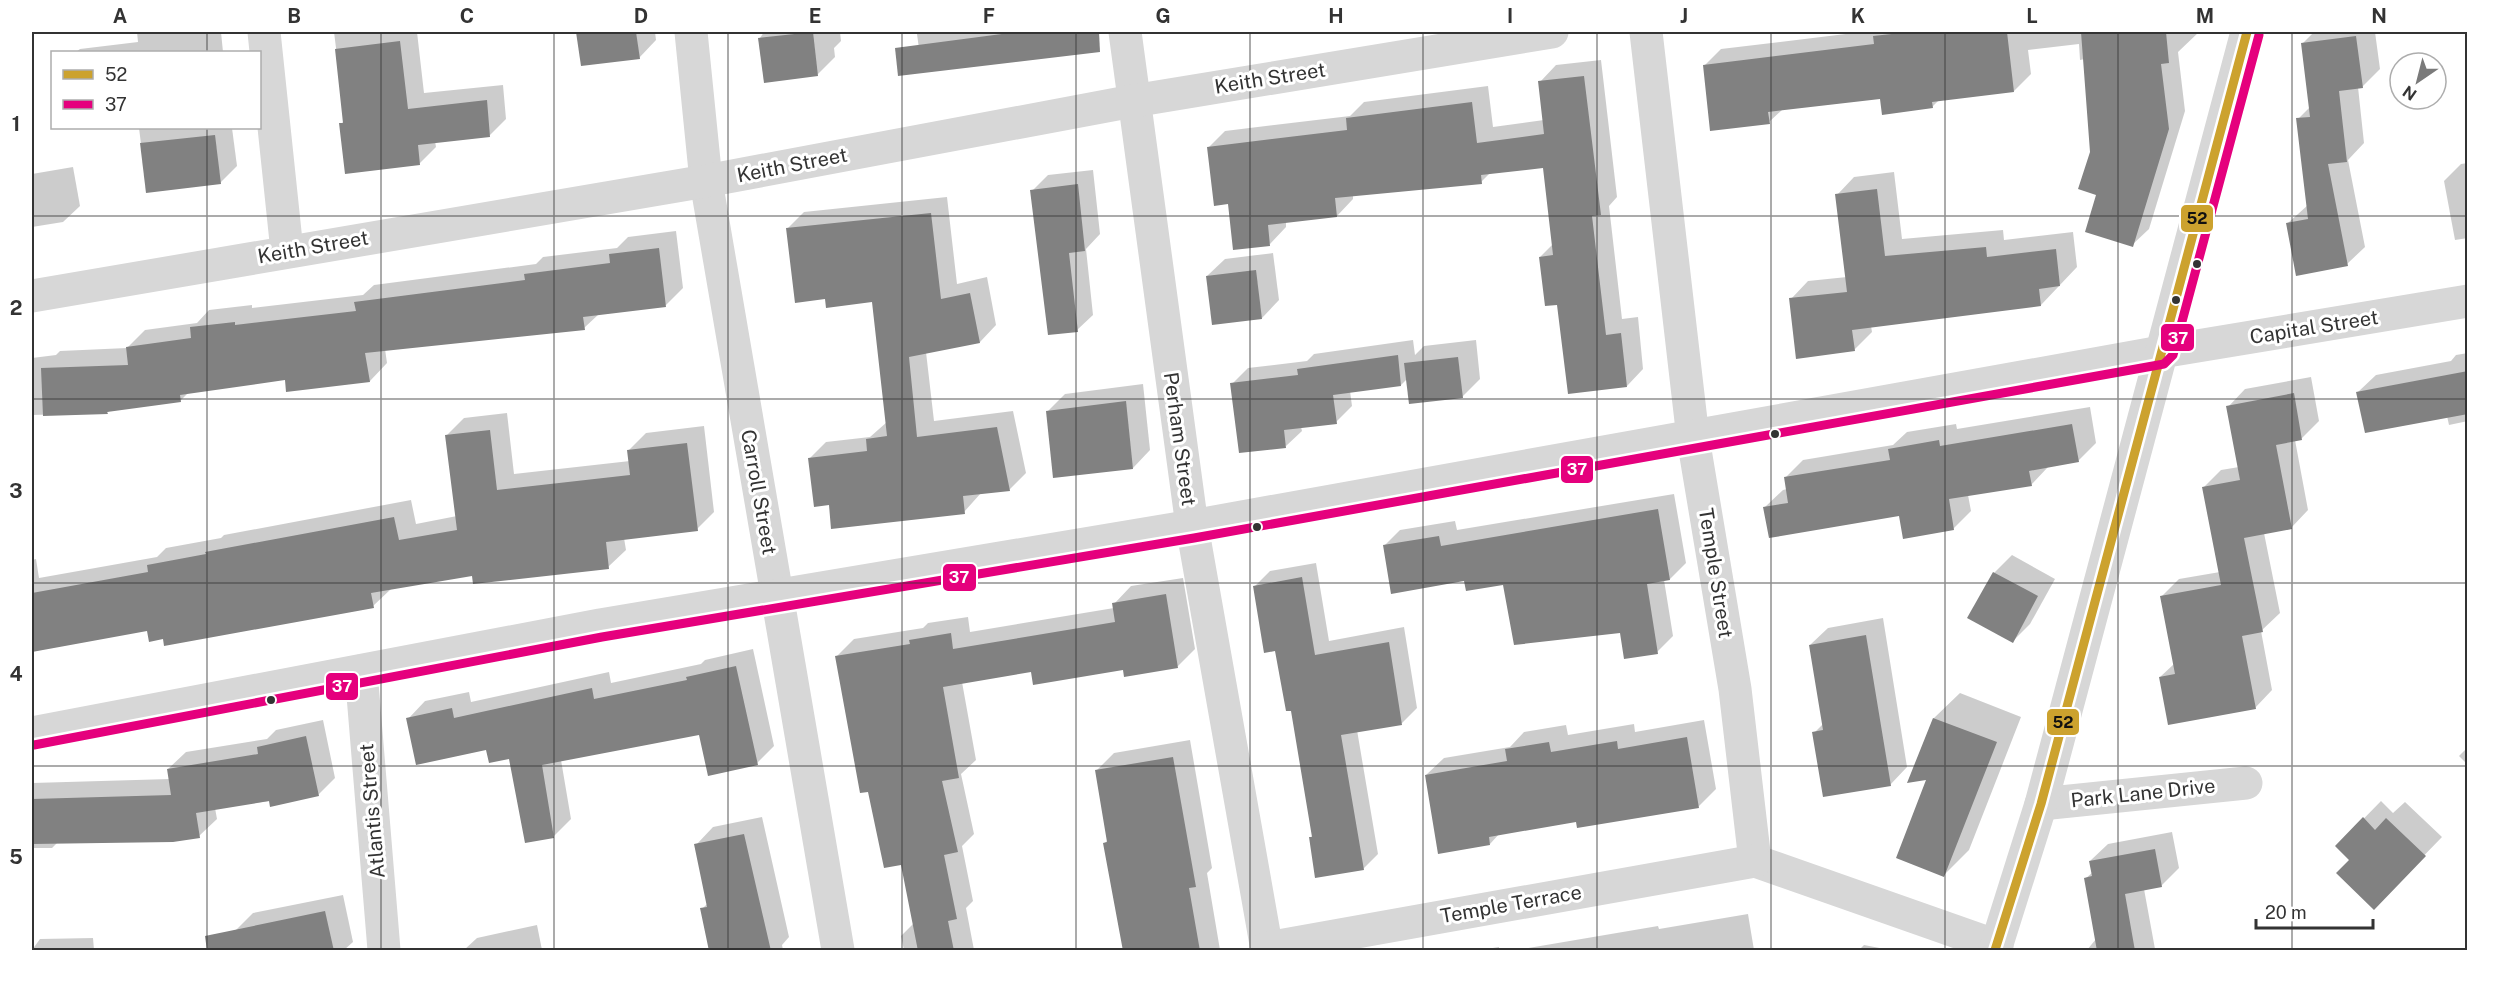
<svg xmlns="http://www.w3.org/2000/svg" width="2499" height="982" viewBox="0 0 2499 982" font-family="'Public Sans',sans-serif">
<rect width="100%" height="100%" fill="#fff"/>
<g fill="#0003">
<path d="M 137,32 L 221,32 L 223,52 L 76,52 L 80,49 L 138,42 Z"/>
<path d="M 334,32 L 417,32 L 424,93 L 503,85 L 506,119 L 490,135 L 435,141 L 436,147 L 419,164 L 341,124 L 345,120 Z"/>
<path d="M 578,32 L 655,32 L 656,40 L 639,58 L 582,64 Z"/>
<path d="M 764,32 L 840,32 L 841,41 L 834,48 L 835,57 L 817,75 L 760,38 Z"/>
<path d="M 920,32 L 1067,32 L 1068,40 L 922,71 L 917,34 Z"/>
<path d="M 1862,32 L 2199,32 L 2178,52 L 2185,111 L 2149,229 L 2132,245 L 2098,194 L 2092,152 L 2085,59 L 2080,60 L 2079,44 L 2028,50 L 2031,74 L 2014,91 L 1939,100 L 1932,107 L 1882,97 L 1783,109 L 1769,122 L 1704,66 L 1721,49 Z"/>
<path d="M 2314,32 L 2375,32 L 2380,69 L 2362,87 L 2358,87 L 2364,143 L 2348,160 L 2365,247 L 2347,264 L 2288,223 L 2308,205 L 2298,119 L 2310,107 L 2303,43 Z"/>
<path d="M 1601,60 L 1617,197 L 1609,206 L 1622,319 L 1638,317 L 1643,369 L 1627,386 L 1558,303 L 1540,257 L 1553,244 L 1544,166 L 1490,173 L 1481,182 L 1353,194 L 1353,199 L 1337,216 L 1286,222 L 1286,227 L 1270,244 L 1229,203 L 1208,148 L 1225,131 L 1350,116 L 1364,102 L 1488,86 L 1493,127 L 1544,120 L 1540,82 L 1556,65 Z"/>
<path d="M 139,128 L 232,128 L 237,166 L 220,183 L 147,191 Z"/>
<path d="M 2468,163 L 2468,238 L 2455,240 L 2444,181 L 2461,164 Z"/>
<path d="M 73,167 L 80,206 L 63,222 L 32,227 L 32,174 Z"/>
<path d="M 1093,170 L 1100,234 L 1086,249 L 1093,315 L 1077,330 L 1032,191 L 1048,175 Z"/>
<path d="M 1894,172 L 1902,239 L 2003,230 L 2004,240 L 2073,232 L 2077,267 L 2041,305 L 1871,326 L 1872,332 L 1854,350 L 1791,299 L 1808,281 L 1847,277 L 1837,195 L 1854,177 Z"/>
<path d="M 947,197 L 957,284 L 987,277 L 996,325 L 980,342 L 926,352 L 934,421 L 1013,411 L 1026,473 L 1009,490 L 981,493 L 964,512 L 830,504 L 810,458 L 826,442 L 870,437 L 887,422 L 873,301 L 826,297 L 788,228 L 804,212 Z"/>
<path d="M 676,231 L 683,288 L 666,305 L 599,314 L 584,328 L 385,349 L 387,363 L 370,381 L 286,379 L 189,392 L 180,401 L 110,410 L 107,413 L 32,415 L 32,358 L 56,355 L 60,351 L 127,348 L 145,330 L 197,323 L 209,310 L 252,305 L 252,308 L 363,295 L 374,285 L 536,264 L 543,257 L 617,248 L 628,237 Z"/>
<path d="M 1273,253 L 1279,300 L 1262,318 L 1207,276 L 1225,259 Z"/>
<path d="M 1413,340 L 1415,355 L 1424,346 L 1476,340 L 1480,379 L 1462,397 L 1408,378 L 1401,385 L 1350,391 L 1352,406 L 1336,422 L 1301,427 L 1302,431 L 1286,446 L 1232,384 L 1248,368 L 1307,361 L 1314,354 Z"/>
<path d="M 2468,353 L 2468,421 L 2449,425 L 2447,416 L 2358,392 L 2376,375 L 2451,361 L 2456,355 Z"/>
<path d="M 2311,377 L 2319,421 L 2302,438 L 2295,440 L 2308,510 L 2291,528 L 2264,533 L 2280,613 L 2261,631 L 2272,690 L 2255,708 L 2160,677 L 2174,664 L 2162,596 L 2179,579 L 2220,572 L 2204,487 L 2221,470 L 2239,467 L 2228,407 L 2245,389 Z"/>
<path d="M 1143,384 L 1150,450 L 1133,468 L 1048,411 L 1065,394 Z"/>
<path d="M 2090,407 L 2096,443 L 2078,461 L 2048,467 L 2031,485 L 1968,495 L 1971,511 L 1953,529 L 1901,515 L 1765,507 L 1783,490 L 1787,489 L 1785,478 L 1803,460 L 1893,445 L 1907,432 L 1956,424 L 1957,429 Z"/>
<path d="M 507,413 L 514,474 L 630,461 L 628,451 L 646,433 L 704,426 L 714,512 L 697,529 L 624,538 L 626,550 L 608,567 L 474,574 L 391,589 L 373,606 L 165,638 L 148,629 L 32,651 L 32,560 L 36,559 L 39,578 L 157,557 L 166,548 L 221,538 L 224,535 L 411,500 L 416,524 L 457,516 L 447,435 L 464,418 Z"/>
<path d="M 1674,494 L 1686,563 L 1670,579 L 1664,580 L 1673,636 L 1657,652 L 1621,631 L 1504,583 L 1465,580 L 1384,546 L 1400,530 L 1455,521 L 1457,530 Z"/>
<path d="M 2012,555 L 2055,579 L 2030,624 L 2013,641 L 1970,617 L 1994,573 Z"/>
<path d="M 1316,563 L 1329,641 L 1404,627 L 1417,708 L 1402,723 L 1357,730 L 1378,854 L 1363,869 L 1310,838 L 1313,835 L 1292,709 L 1277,649 L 1255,586 L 1270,571 Z"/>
<path d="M 1183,578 L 1195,649 L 1178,666 L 1032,670 L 962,682 L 976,760 L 961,774 L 974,834 L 962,846 L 973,901 L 966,908 L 974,950 L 904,950 L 901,936 L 914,923 L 902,863 L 869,790 L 837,656 L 854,639 L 923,628 L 928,623 L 968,617 L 970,632 L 1114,608 L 1114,604 L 1131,586 Z"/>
<path d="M 1883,618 L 1907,767 L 1890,785 L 1814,733 L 1824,723 L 1810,645 L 1828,628 Z"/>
<path d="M 753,649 L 774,746 L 757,763 L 700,733 L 561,760 L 571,819 L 554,836 L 510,757 L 408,719 L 425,701 L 469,692 L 471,702 L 609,672 L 611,683 L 701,664 L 705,660 Z"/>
<path d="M 1960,693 L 2021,717 L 1969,850 L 1944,875 L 1928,778 L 1909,781 L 1934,718 Z"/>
<path d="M 323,720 L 335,778 L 318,795 L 215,808 L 217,819 L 199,836 L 58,842 L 52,848 L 32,848 L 32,783 L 170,779 L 168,769 L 186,752 L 267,739 L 276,730 Z"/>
<path d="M 1704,720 L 1716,789 L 1698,807 L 1578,821 L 1500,833 L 1490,844 L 1426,775 L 1444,758 L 1510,747 L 1524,732 L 1566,725 L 1568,735 L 1634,724 L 1635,732 Z"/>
<path d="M 1190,740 L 1212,868 L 1207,873 L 1220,950 L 1124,950 L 1105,843 L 1108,840 L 1096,771 L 1114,753 Z"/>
<path d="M 2468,747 L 2468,765 L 2459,756 Z"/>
<path d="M 2381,801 L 2393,813 L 2405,802 L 2442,837 L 2374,907 L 2351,860 L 2337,846 Z"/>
<path d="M 762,817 L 789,937 L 782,945 L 783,950 L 711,950 L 702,909 L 708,903 L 696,845 L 713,827 Z"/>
<path d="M 2172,832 L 2179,868 L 2161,886 L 2144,889 L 2155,949 L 2161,948 L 2162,950 L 2087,950 L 2096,939 L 2085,879 L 2093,872 L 2090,861 L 2108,844 Z"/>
<path d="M 343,895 L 353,942 L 344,950 L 239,950 L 235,931 L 253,913 Z"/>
<path d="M 1748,914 L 1754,950 L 1517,950 L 1658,926 L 1659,929 Z"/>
<path d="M 537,925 L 542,950 L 464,950 L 477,938 Z"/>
<path d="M 93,938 L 94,950 L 32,950 L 40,939 Z"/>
<path d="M 1864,945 L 1890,950 L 1859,950 Z"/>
<path d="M 1499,947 L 1499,950 L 1480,950 Z"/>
</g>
<g fill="#818181">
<path d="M 576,32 L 636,32 L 640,59 L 581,66 Z"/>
<path d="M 813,32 L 818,76 L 764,83 L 758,38 Z"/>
<path d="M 1017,32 L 1099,32 L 1100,52 L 898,76 L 895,48 Z"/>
<path d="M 1910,32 L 2007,32 L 2014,92 L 1932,102 L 1933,108 L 1882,115 L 1880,99 L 1768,112 L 1770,124 L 1710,131 L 1703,65 L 1874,44 L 1873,36 Z"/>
<path d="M 2081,32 L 2166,32 L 2169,63 L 2161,64 L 2169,129 L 2133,247 L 2085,232 L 2096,195 L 2078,189 L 2090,152 Z"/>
<path d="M 2356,36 L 2363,88 L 2339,91 L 2347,162 L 2328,164 L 2348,266 L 2296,276 L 2286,223 L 2308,219 L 2296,118 L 2310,117 L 2301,43 Z"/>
<path d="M 400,41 L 408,109 L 487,100 L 490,137 L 418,145 L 420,165 L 345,174 L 339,123 L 343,123 L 335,49 Z"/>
<path d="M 1584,76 L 1601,215 L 1592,216 L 1606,335 L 1621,333 L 1627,387 L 1568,394 L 1557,305 L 1545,306 L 1539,257 L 1553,255 L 1543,168 L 1481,175 L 1482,184 L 1335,198 L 1337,217 L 1268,225 L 1270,246 L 1233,250 L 1228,204 L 1214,206 L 1207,147 L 1347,130 L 1346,118 L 1472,102 L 1477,143 L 1544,134 L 1538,81 Z"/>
<path d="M 215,135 L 221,184 L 146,193 L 140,143 Z"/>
<path d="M 1078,184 L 1085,251 L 1069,253 L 1078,332 L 1048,335 L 1030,190 Z"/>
<path d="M 1877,189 L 1885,256 L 1986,247 L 1987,257 L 2056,249 L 2060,286 L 2039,289 L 2041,306 L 1852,330 L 1855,351 L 1796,359 L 1789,298 L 1847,292 L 1835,194 Z"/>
<path d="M 931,213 L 941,299 L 970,293 L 980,343 L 909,357 L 917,437 L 997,427 L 1010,491 L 963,496 L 965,514 L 831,529 L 829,505 L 814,507 L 808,458 L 867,451 L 866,439 L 887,436 L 872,302 L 826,308 L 825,299 L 795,303 L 786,228 Z"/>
<path d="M 659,248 L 666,307 L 583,317 L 585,330 L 365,353 L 370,382 L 286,392 L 285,380 L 180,395 L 181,402 L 107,412 L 108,414 L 43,416 L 41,368 L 128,365 L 126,347 L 191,338 L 190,327 L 235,322 L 235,325 L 356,311 L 354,302 L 525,280 L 524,274 L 610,263 L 609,254 Z"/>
<path d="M 1256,270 L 1262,319 L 1212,325 L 1206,276 Z"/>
<path d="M 1398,355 L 1401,386 L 1333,395 L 1337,424 L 1284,430 L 1286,448 L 1239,453 L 1230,383 L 1298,375 L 1297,369 Z"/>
<path d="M 1458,357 L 1463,398 L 1409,404 L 1404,363 Z"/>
<path d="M 2468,371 L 2468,414 L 2365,433 L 2356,392 Z"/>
<path d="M 2294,393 L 2302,440 L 2276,445 L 2292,529 L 2244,538 L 2263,632 L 2242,636 L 2256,709 L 2168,725 L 2159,677 L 2175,674 L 2160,596 L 2221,585 L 2202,487 L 2240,480 L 2226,406 Z"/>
<path d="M 1126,401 L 1133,469 L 1053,478 L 1046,411 Z"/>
<path d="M 2072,424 L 2079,462 L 2029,471 L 2032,486 L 1949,499 L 1954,530 L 1903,539 L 1899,516 L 1769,538 L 1763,507 L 1788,503 L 1784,477 L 1890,460 L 1888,449 L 1939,440 L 1940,446 Z"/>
<path d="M 490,430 L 497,490 L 630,475 L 627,450 L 687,443 L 698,531 L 606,542 L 609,569 L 473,584 L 472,576 L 371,593 L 374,608 L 164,646 L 163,639 L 149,642 L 147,631 L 32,652 L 32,593 L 148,572 L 147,565 L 206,554 L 205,552 L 394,517 L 399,540 L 457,530 L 445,435 Z"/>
<path d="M 1658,509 L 1670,580 L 1647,584 L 1658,654 L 1624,659 L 1620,633 L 1514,645 L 1503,585 L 1466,591 L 1464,581 L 1391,594 L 1383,545 L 1439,536 L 1441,546 Z"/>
<path d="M 1993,572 L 2038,596 L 2013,643 L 1967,618 Z"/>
<path d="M 1302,577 L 1315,655 L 1389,642 L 1402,725 L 1341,735 L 1364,870 L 1315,878 L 1309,837 L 1312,837 L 1291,711 L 1286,711 L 1275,651 L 1264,653 L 1253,586 Z"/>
<path d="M 1166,594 L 1178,668 L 1124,677 L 1123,670 L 1033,685 L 1031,672 L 943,687 L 959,778 L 942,781 L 958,852 L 944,855 L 957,919 L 948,921 L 954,951 L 918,951 L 901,865 L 884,868 L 868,792 L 860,793 L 835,656 L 910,644 L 909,640 L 951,633 L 953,649 L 1115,622 L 1112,603 Z"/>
<path d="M 1866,635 L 1891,786 L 1823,797 L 1812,732 L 1823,730 L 1809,645 Z"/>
<path d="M 736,666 L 758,765 L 708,776 L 699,735 L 542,765 L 554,838 L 525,843 L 509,759 L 489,763 L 486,750 L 416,765 L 406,718 L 452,708 L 454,718 L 592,688 L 594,699 L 687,680 L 686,677 Z"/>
<path d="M 1933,718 L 1997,742 L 1944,877 L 1896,858 L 1926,780 L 1907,783 Z"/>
<path d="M 306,736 L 319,796 L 270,807 L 269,801 L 196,813 L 200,838 L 173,842 L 32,844 L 32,799 L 171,795 L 167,769 L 258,754 L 257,747 Z"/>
<path d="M 1687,737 L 1699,808 L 1577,828 L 1576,822 L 1489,837 L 1490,845 L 1438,854 L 1425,775 L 1507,761 L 1505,749 L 1549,742 L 1551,752 L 1617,741 L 1618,749 Z"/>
<path d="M 1173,757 L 1196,887 L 1189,888 L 1200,951 L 1123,951 L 1103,843 L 1107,842 L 1095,770 Z"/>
<path d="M 2363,817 L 2375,830 L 2386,818 L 2426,856 L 2374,910 L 2336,873 L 2349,860 L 2335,846 Z"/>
<path d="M 744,834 L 771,951 L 709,951 L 700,908 L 707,907 L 694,844 Z"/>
<path d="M 2155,849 L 2162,887 L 2125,894 L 2135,951 L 2097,951 L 2084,878 L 2092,876 L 2089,861 Z"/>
<path d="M 325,911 L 334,951 L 207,951 L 205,936 Z"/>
</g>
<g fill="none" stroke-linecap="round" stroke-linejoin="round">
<g stroke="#d7d7d7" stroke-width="33">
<path d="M 264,32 L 287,251"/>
<path d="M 691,32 L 706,181 L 838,950"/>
<path d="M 1125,32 L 1192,526 L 1267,950"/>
<path d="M 1646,32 L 1693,438 L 1735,689 L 1755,861 L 1997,946"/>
<path d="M 32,296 L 706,181 L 1133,101 L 1552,32"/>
<path d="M 361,671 L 384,950"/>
<path d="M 32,733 L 600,625 L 1192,526 L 2161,352 L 2468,301"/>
<path d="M 2041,804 L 2246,783"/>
<path d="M 1267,948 L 1755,861"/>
</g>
<path stroke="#d7d7d7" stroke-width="33" d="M 1995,950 L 2041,804 L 2247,32"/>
<g stroke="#fff" stroke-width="14">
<path id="bus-1" d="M 1995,950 L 2041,804 L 2247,32"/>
</g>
<g stroke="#fff" stroke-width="14">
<path id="bus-2" d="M 34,745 L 602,637 L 1194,538 L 2164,364 L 2173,355 L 2259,35"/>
</g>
<use href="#bus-1" stroke="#cca22e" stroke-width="9"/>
<use href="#bus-2" stroke="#e5007d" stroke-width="9"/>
</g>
<path fill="none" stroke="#333" stroke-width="1.5" stroke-opacity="0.55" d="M 207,32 L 207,52M 381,32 L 381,950M 554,32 L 554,950M 728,32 L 728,950M 902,32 L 902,950M 1076,32 L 1076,950M 1250,32 L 1250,950M 1423,32 L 1423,950M 1597,32 L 1597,950M 1771,32 L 1771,950M 1945,32 L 1945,950M 2118,32 L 2118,950M 2292,32 L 2292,950M 207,128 L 207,950M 32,216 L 2468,216M 32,399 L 2468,399M 32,583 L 2468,583M 32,766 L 2468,766"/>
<g fill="#333" stroke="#fff" stroke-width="2">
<circle cx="2197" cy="264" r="5"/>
<circle cx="2176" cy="300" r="5"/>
<circle cx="1775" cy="434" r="5"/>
<circle cx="1257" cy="527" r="5"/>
<circle cx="271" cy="700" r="5"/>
</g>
<g text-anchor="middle" stroke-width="6" stroke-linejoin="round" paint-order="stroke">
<g font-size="20" fill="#333" stroke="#fff">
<text transform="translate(1270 78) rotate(-9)" y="7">Keith Street</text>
<text transform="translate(792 165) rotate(-11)" y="7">Keith Street</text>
<text transform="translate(313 247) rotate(-10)" y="7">Keith Street</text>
<text transform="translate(2314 327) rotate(-9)" y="7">Capital Street</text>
<text transform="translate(1180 439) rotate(82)" y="7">Perham Street</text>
<text transform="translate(759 492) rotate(80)" y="7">Carroll Street</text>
<text transform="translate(1716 573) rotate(81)" y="7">Temple Street</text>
<text transform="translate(2143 793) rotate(-6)" y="7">Park Lane Drive</text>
<text transform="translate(372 811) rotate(-95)" y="7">Atlantis Street</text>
<text transform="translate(1511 904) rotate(-10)" y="7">Temple Terrace</text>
</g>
</g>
<g stroke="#fff" stroke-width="2">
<rect x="2180" y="204" width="34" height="29" rx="6" fill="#cca22e"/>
<rect x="2160" y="323" width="35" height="29" rx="6" fill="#e5007d"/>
<rect x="1560" y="455" width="34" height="29" rx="6" fill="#e5007d"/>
<rect x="942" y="563" width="35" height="29" rx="6" fill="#e5007d"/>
<rect x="325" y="672" width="34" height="29" rx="6" fill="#e5007d"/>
<rect x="2046" y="708" width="34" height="28" rx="6" fill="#cca22e"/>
</g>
<g font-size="16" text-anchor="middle" font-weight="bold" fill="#fff">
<text x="2178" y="344">37</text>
<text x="1577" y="475">37</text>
<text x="959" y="583">37</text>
<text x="342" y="692">37</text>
</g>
<g font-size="16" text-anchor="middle" font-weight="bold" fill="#111">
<text x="2197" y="224">52</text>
<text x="2063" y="728">52</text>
</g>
<rect width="2499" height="982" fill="none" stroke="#ffffff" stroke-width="66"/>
<rect x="51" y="51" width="210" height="78" fill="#ffffff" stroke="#adadad" stroke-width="1.5"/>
<rect x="63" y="70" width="30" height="9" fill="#cca22e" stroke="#adadad" stroke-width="1.5"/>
<text x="105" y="81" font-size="18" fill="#333333">52</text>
<rect x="63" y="100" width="30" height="9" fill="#e5007d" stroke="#adadad" stroke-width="1.5"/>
<text x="105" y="111" font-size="18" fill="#333333">37</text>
<g transform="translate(2418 81) rotate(215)"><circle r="28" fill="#ffffff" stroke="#adadad" stroke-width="1.5"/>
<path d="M0-4.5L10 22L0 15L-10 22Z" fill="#7a7a7a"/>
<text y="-9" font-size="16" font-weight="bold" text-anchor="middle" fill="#333333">N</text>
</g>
<path d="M2256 919v9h117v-9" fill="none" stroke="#333333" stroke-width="3"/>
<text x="2265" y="919" font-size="18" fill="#333333" stroke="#ffffff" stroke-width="4.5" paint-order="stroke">20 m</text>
<rect x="33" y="33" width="2433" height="916" fill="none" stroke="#333" stroke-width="2"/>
<g font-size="20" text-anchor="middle" font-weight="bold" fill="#333">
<text x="120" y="23">A</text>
<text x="294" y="23">B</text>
<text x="467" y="23">C</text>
<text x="641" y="23">D</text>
<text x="815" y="23">E</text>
<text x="989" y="23">F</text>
<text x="1163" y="23">G</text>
<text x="1336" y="23">H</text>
<text x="1510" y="23">I</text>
<text x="1684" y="23">J</text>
<text x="1858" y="23">K</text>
<text x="2032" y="23">L</text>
<text x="2205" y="23">M</text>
<text x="2379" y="23">N</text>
<text x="16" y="131">1</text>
<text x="16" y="315">2</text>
<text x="16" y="498">3</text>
<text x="16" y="681">4</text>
<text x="16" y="864">5</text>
</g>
</svg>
